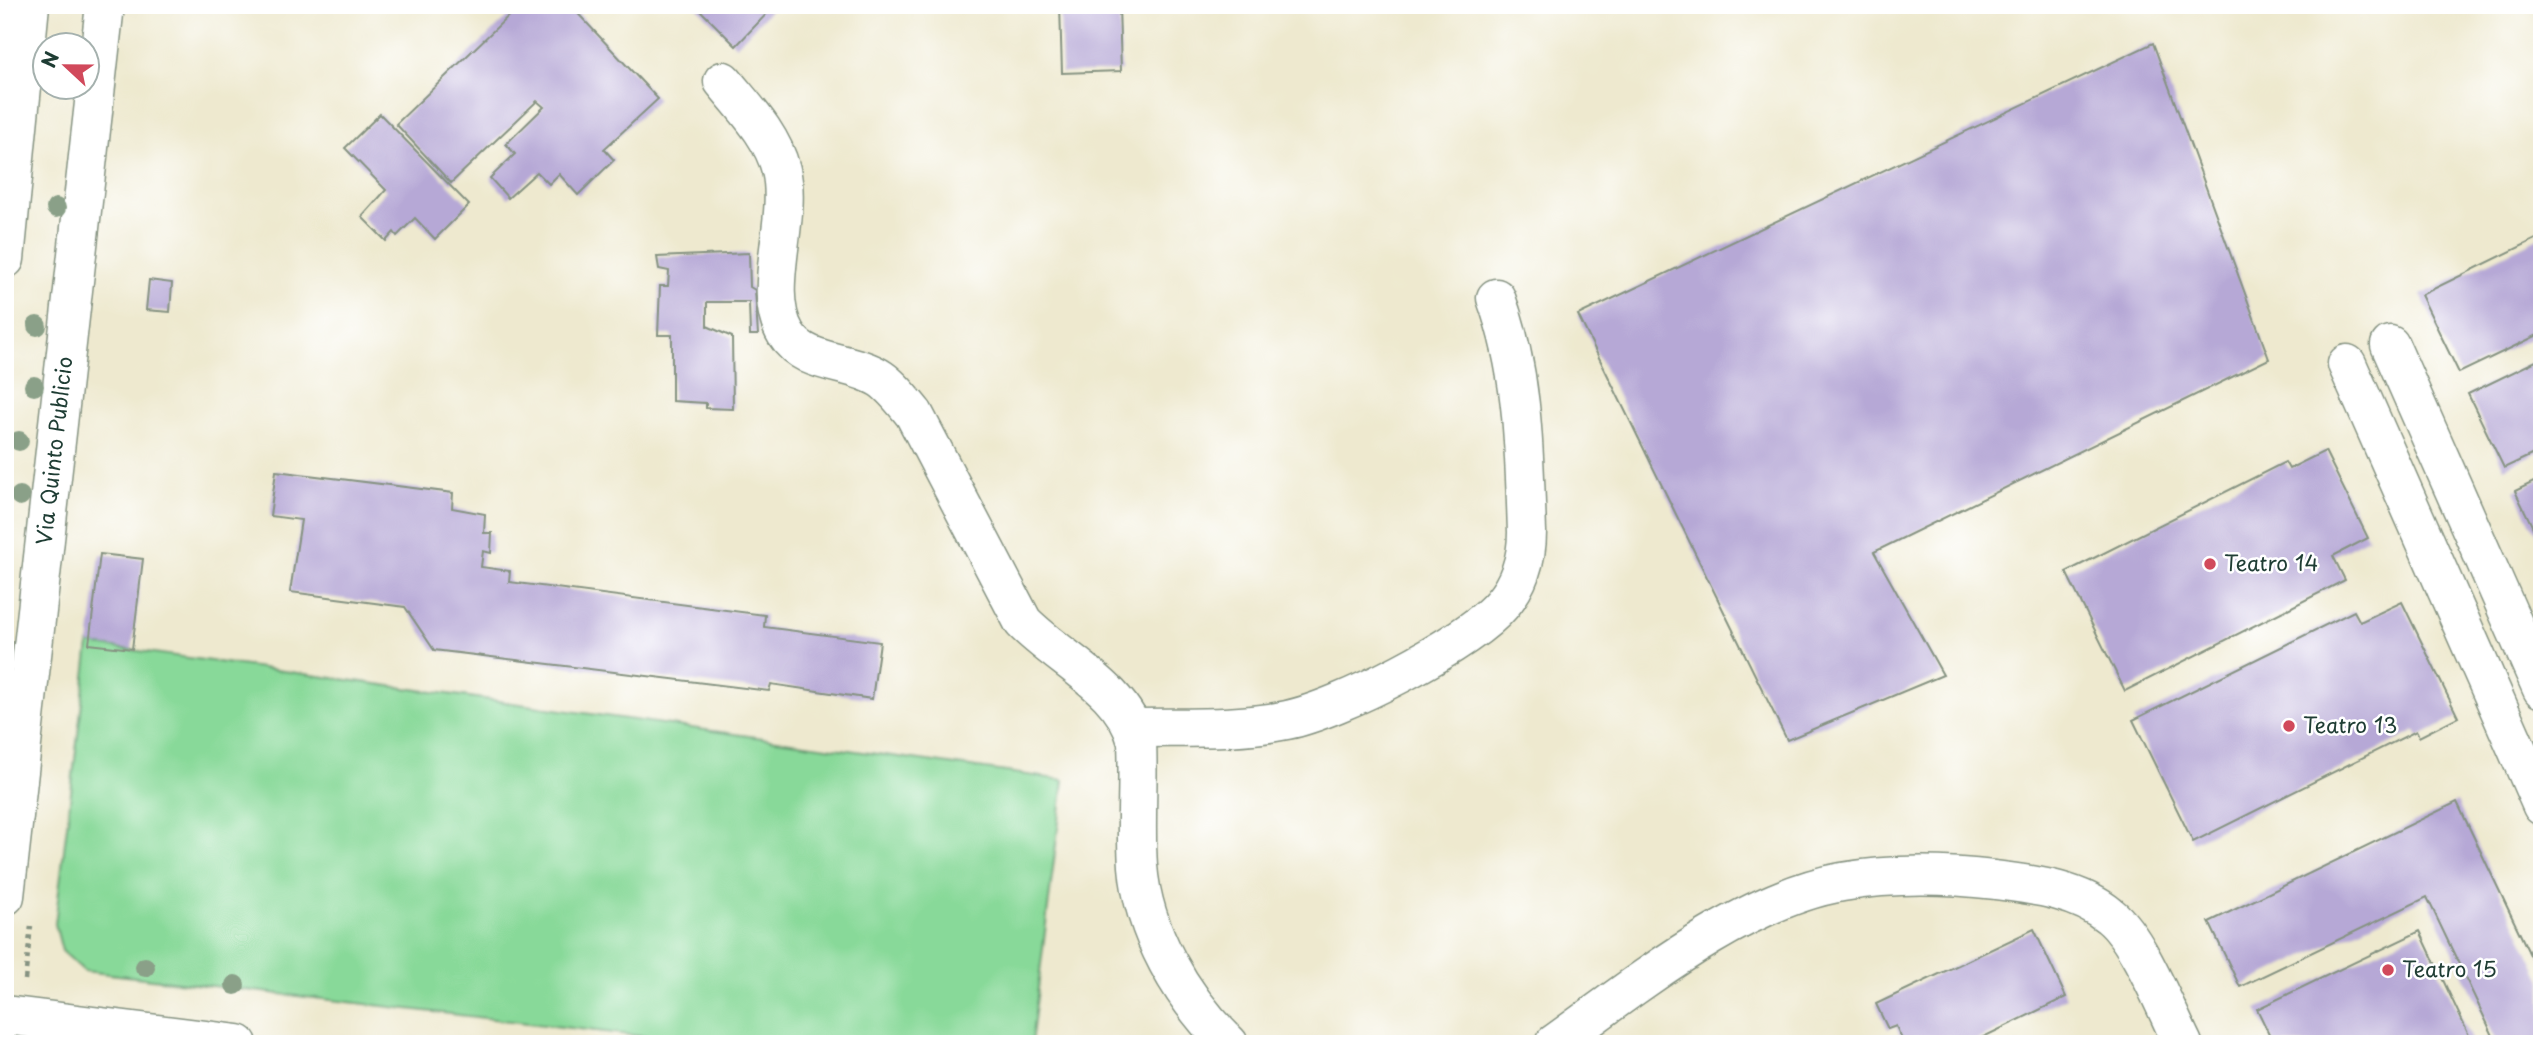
<svg xmlns="http://www.w3.org/2000/svg" width="2547" height="1049" viewBox="0 0 2547 1049" font-family="'Playpen Sans',sans-serif">
<rect width="100%" height="100%" fill="#fff"/>
<filter id="ink" filterUnits="userSpaceOnUse"><feTurbulence type="fractalNoise" baseFrequency=".0143" numOctaves="2"/><feDisplacementMap in="SourceGraphic" scale="14" xChannelSelector="R" yChannelSelector="G"/><feConvolveMatrix kernelMatrix="1 2 1 2 8 2 1 2 1" color-interpolation-filters="sRGB"/></filter>
<filter id="wash" filterUnits="userSpaceOnUse"><feTurbulence type="fractalNoise" baseFrequency=".00686" numOctaves="4" result="noise"/><feDisplacementMap in="SourceGraphic" scale="28" xChannelSelector="R" yChannelSelector="G"/><feGaussianBlur stdDeviation="1.57" result="paint"/><feColorMatrix in="noise" values="0 0 0 0 0 0 0 0 0 0 0 0 0 0 0 0 0 1.4 0 .05"/><feComposite in="paint" operator="in"/></filter>
<g filter="url(#wash)">
<rect width="100%" height="100%" fill="#eee9cf"/>
<path fill="#88d999" stroke="#548b66" stroke-width="2" d="M 89,644 L 1064,780 L 1031,1044 L 707,1044 L 84,971 L 62,951 L 55,924 Z"/>
<g id="blocks">
<g fill="#b6a8d6">
<path d="M 520,5 L 570,5 L 658,99 L 604,149 L 614,160 L 578,195 L 559,174 L 549,184 L 537,172 L 508,198 L 490,178 L 515,154 L 506,144 L 544,107 L 537,101 L 451,183 L 396,124 Z"/>
<path d="M 695,5 L 775,5 L 736,46 Z"/>
<path d="M 1060,5 L 1119,5 L 1121,71 L 1062,73 Z"/>
<path d="M 2153,43 L 2269,359 L 1874,552 L 1943,675 L 1787,740 L 1578,315 Z"/>
<path d="M 380,114 L 469,205 L 435,239 L 415,218 L 397,236 L 394,232 L 386,241 L 362,217 L 386,190 L 345,148 Z"/>
<path d="M 2542,236 L 2542,333 L 2459,373 L 2421,295 Z"/>
<path d="M 749,253 L 750,287 L 755,290 L 758,335 L 750,335 L 749,302 L 707,302 L 707,326 L 732,337 L 733,409 L 706,408 L 706,403 L 672,401 L 672,335 L 658,335 L 660,286 L 668,286 L 669,271 L 659,269 L 657,257 Z"/>
<path d="M 149,280 L 172,283 L 170,312 L 146,310 Z"/>
<path d="M 2542,358 L 2542,450 L 2504,468 L 2468,394 Z"/>
<path d="M 2325,451 L 2368,538 L 2333,556 L 2345,580 L 2125,691 L 2066,572 L 2285,462 L 2289,469 Z"/>
<path d="M 276,471 L 453,493 L 452,508 L 485,514 L 484,533 L 492,533 L 491,553 L 483,551 L 481,567 L 510,571 L 509,582 L 765,615 L 764,627 L 880,642 L 872,699 L 771,684 L 769,691 L 434,650 L 405,607 L 290,592 L 301,520 L 270,516 Z"/>
<path d="M 2542,478 L 2542,546 L 2515,491 Z"/>
<path d="M 100,554 L 143,559 L 132,649 L 89,644 Z"/>
<path d="M 2402,602 L 2458,717 L 2419,737 L 2416,731 L 2193,842 L 2133,720 L 2354,611 L 2360,622 Z"/>
<path d="M 2457,802 L 2542,980 L 2542,1044 L 2497,1044 L 2427,897 L 2240,987 L 2209,922 Z"/>
<path d="M 2034,929 L 2066,997 L 1969,1044 L 1904,1044 L 1896,1026 L 1888,1029 L 1876,1004 Z"/>
<path d="M 2420,931 L 2473,1044 L 2274,1044 L 2257,1009 Z"/>
</g>
</g>
</g>
<g filter="url(#ink)">
<use href="#blocks" fill-opacity="0" stroke="#869382" stroke-width="2"/>
<g fill="none" stroke-linecap="round" stroke-linejoin="round">
<g stroke="#869382" stroke-width="41">
<g id="minor">
<path d="M 723,81 C 745,108 772,135 781,170 C 793,220 760,291 786,334 C 806,367 851,359 881,379 C 894,388 904,402 914,414 L 1023,622 C 1061,661 1123,687 1137,742 C 1139,784 1135,825 1138,866 C 1143,932 1182,998 1229,1044"/>
<path d="M 5,259 L 30,5"/>
<path d="M 2390,345 L 2542,689"/>
<path d="M 2347,364 L 2542,806"/>
<path d="M 1134,728 C 1184,727 1238,730 1287,720 C 1338,710 1468,644 1501,605 C 1519,584 1527,560 1527,532 C 1524,451 1524,375 1496,298"/>
<path id="s1" d="M 5,896 L 105,5"/>
<path d="M 5,1015 L 238,1044"/>
<path d="M 1554,1044 C 1635,986 1743,899 1842,882 C 1893,873 1945,874 1995,880 C 2034,885 2079,890 2110,916 C 2138,938 2166,1010 2183,1044"/>
</g>
</g>
<path stroke="#869382" stroke-width="4.5" stroke-dasharray="5 5" stroke-linecap="butt" d="M 25,980 L 31,926"/>
<use href="#minor" stroke="#fff" stroke-width="38"/>
</g>
<g fill="#8aa088">
<circle cx="56" cy="208" r="10"/>
<circle cx="37" cy="326" r="10"/>
<circle cx="34" cy="386" r="10"/>
<circle cx="19" cy="441" r="10"/>
<circle cx="20" cy="496" r="10"/>
<circle cx="145" cy="967" r="10"/>
<circle cx="235" cy="985" r="10"/>
</g>
</g>
<g fill="#d1495b" stroke="#fff" stroke-width="2.5">
<circle cx="2210" cy="564" r="7"/>
<circle cx="2289" cy="726" r="7"/>
<circle cx="2388" cy="970" r="7"/>
</g>
<g text-anchor="middle" stroke-width="5" stroke-linejoin="round" paint-order="stroke">
<g font-size="21" fill="#1f3d34" stroke="#fff">
<text dy="7" stroke="none"><textPath href="#s1" startOffset="448">Via Quinto Publicio</textPath></text>
</g>
<g font-size="21" fill="#1f3d34" stroke="#fff" text-anchor="start">
<text x="2224" y="571">Teatro 14</text>
<text x="2303" y="733">Teatro 13</text>
<text x="2402" y="977">Teatro 15</text>
</g>
</g>
<rect width="2547" height="1049" fill="none" stroke="#fff" stroke-width="28"/>
<g transform="translate(66 66) rotate(292)"><circle r="33" fill="#ffffff" stroke="#a5b1ae" stroke-width="2"/>
<path d="M0-5L12 26L0 18L-12 26Z" fill="#d1495b"/>
<text y="-10" font-size="19" font-weight="bold" text-anchor="middle" fill="#1f3d34">N</text>
</g>
</svg>
